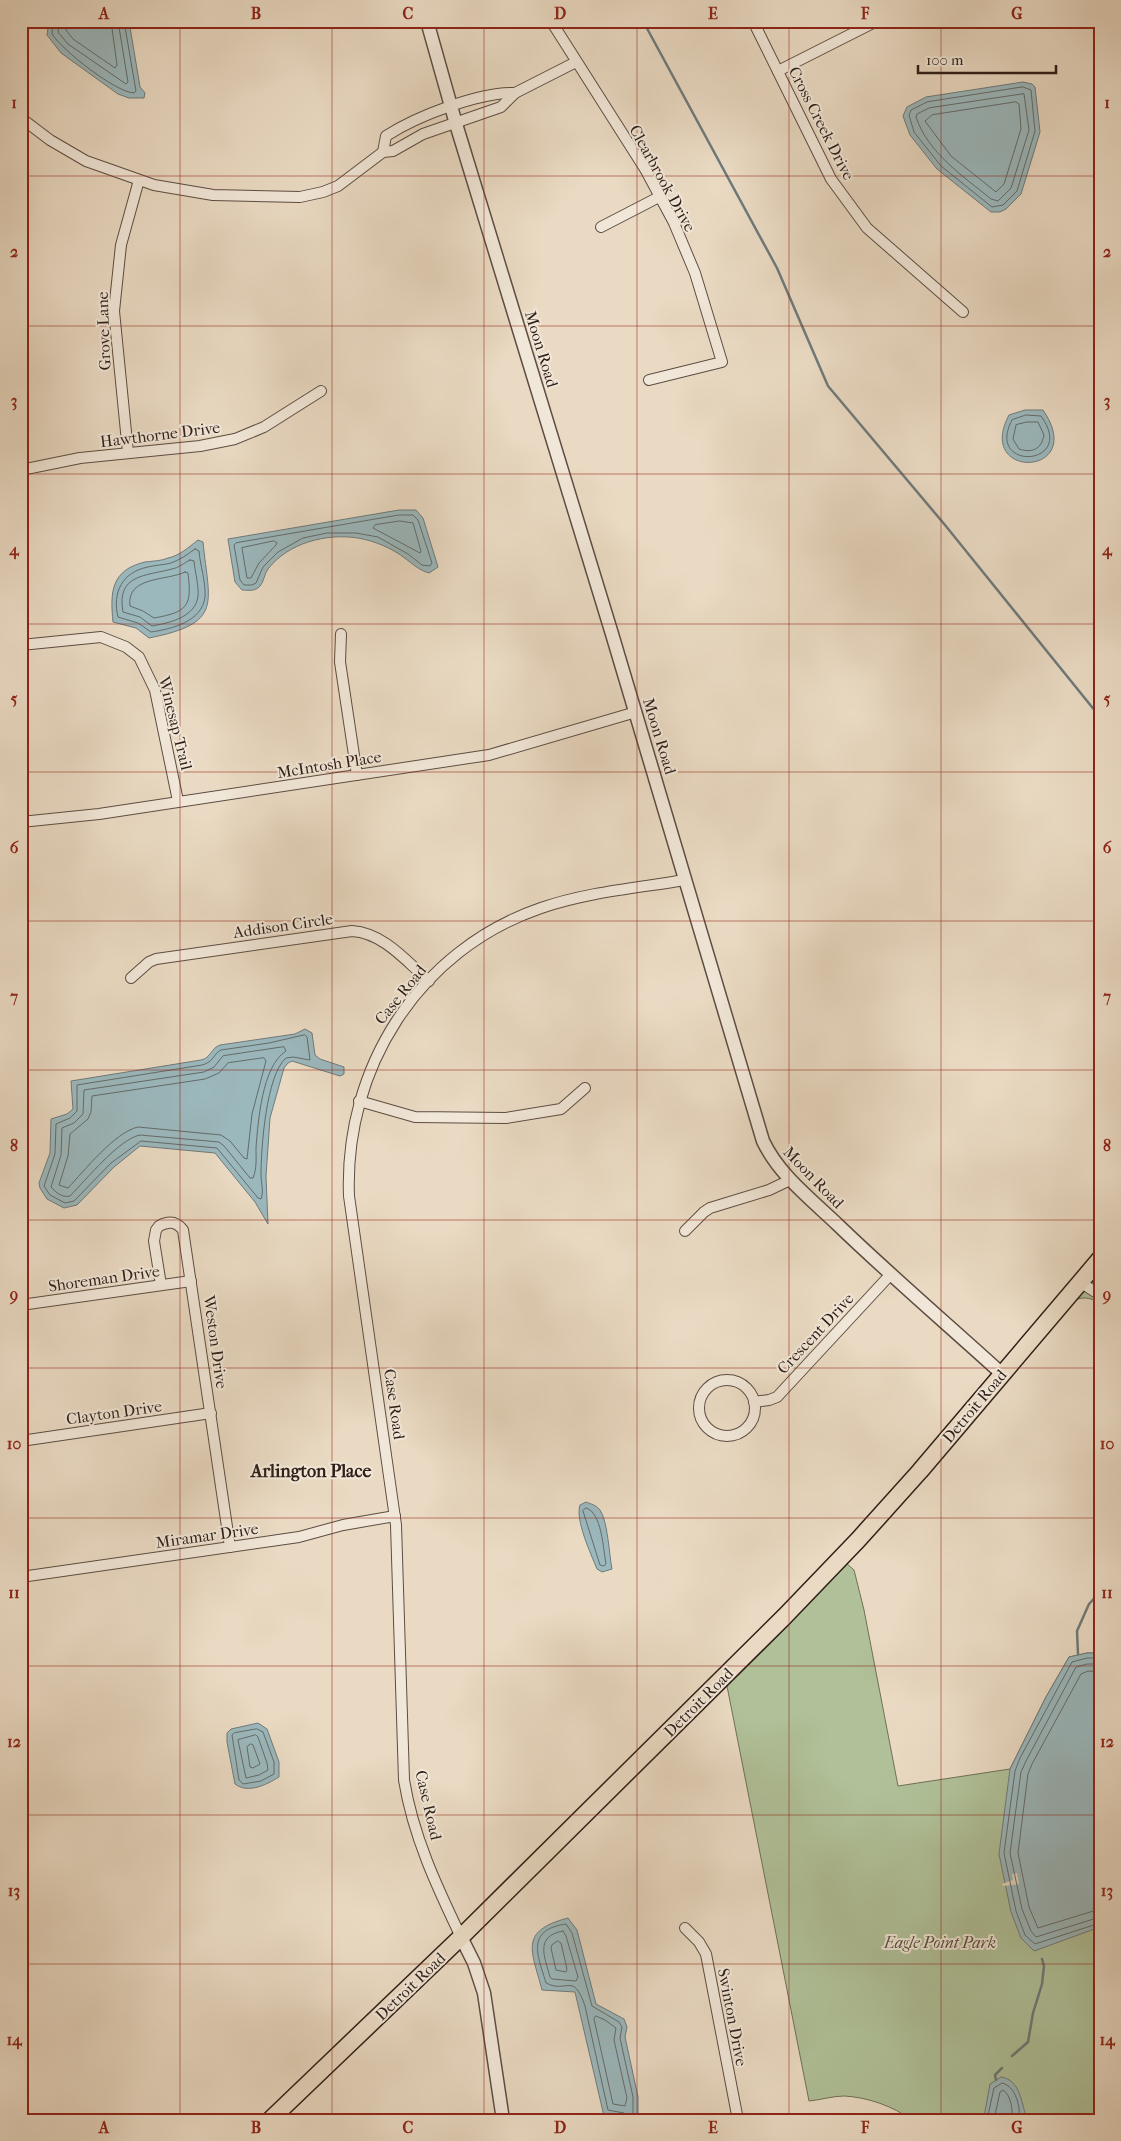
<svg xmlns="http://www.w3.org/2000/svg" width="1121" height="2141" viewBox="0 0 1121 2141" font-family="'IM FELL French Canon',serif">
<rect width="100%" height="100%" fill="#eadac3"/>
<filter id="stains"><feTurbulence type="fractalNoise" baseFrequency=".004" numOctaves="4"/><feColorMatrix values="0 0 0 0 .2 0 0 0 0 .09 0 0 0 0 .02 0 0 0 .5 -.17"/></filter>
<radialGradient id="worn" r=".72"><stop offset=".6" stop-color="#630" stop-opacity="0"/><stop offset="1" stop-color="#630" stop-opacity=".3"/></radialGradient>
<g fill="#b0c199" stroke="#6f7058">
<path d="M 1100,1271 L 1100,1303 C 1089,1297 1082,1296 1071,1302 Z"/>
<path d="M 846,1563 L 854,1570 L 864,1610 L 898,1786 L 1010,1769 L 1046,1697 L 1069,1657 L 1087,1653 L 1100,1653 L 1100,2120 L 911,2120 C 894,2106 866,2097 844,2096 C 833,2096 820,2100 809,2101 L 726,1681 Z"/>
</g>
<g fill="#9bb8bd" stroke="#6f7a7b">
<path d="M 49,21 L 129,21 L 140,87 L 145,93 L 144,98 L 129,98 L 118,94 L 61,53 L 47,35 Z"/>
<path d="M 1023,82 L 1032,84 L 1035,87 L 1040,132 L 1021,194 L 1006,209 L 1000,212 L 991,212 L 937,169 L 910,135 L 903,116 L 907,107 L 926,97 Z"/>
<path d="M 1025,410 L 1043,410 C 1089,477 974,481 1009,415 Z"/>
<path d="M 399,510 L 416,510 L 423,518 L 438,567 L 429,573 C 419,570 414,565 406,559 C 392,548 375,541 358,538 C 326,533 288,543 268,569 C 264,574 264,582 260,586 C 255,592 248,590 242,590 L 235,582 L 228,539 Z"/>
<path d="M 198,540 L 203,542 C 209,604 224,623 149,638 L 136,628 L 113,622 C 110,592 111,570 145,562 C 153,561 161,561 168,558 C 179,556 189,547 198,540 Z"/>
<path d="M 305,1029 L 312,1033 L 315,1055 L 320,1059 L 344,1067 L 344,1074 L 340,1076 L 292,1061 L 288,1063 L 284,1068 L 270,1118 L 266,1176 L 268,1224 L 255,1202 L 215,1153 L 140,1146 L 114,1167 L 77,1205 L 64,1208 L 47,1199 L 40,1188 L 39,1183 L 50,1153 L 51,1119 L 67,1114 L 73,1109 L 71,1081 L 201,1060 C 211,1058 211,1048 220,1045 L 295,1034 Z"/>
<path d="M 586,1502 C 591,1504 596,1505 600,1510 C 608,1522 609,1554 612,1569 L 602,1572 L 597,1569 C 591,1554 575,1520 580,1505 Z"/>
<path d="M 1087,1653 L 1100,1653 L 1100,1927 L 1034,1951 L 1021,1938 L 1011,1912 L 999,1854 L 1010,1769 L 1046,1697 L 1069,1657 Z"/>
<path d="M 258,1723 L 267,1729 L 279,1762 L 279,1777 C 266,1785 248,1794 235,1784 L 227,1742 L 227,1733 L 231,1729 Z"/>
<path d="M 568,1918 L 577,1930 L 596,2004 L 624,2019 L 627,2027 L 625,2037 L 638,2097 L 638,2118 L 604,2116 L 575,1992 L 542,1990 C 532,1951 518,1931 568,1918 Z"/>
<path d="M 1001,2077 C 1020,2080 1021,2101 1026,2116 L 1021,2120 L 981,2120 L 984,2117 L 990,2084 Z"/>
</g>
<path fill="#eadac3" d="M 1017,1873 L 1019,1884 L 1003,1886 L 1002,1884 L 1013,1880 L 1012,1874 Z"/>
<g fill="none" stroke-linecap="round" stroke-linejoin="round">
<g stroke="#646b6a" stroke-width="1">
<path d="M 53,21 L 52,34 C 62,50 115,92 134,93 L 136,91 L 124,21"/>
<path d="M 60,21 L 58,32 L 68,44 L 126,84 L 128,82 L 118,21"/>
<path d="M 67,21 L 66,30 L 73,39 L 115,68 L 117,65 L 111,21"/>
<path d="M 1023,87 L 1031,90 L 1035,131 L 1017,191 L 1003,205 L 992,207 L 941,166 L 914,132 L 909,115 L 911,110 L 927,102 Z"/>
<path d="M 1024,94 L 1029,130 L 1011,188 L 998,201 L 991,199 C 963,176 928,153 916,117 L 917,114 L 929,108 Z"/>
<path d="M 1016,102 L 1019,104 L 1021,129 L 1004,184 L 996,192 L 951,156 L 925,121 L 932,115 Z"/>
<path d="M 1026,415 L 1041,416 C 1078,467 984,472 1012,420 Z"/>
<path d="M 1027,422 L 1038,422 L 1044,435 C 1041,450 1032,453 1019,449 L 1013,439 L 1016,425 Z"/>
<path d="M 399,515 L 413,515 L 418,520 L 432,563 L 430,566 L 422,565 L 408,554 L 378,537 L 356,533 L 327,533 L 303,538 L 278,552 L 263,567 L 256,583 L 252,585 L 244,585 L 240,580 L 234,545 L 236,543 Z"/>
<path d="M 400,521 L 413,523 L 421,551 L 420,553 L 373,528 L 375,525 Z"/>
<path d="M 274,541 L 277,543 L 276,545 L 259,563 L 251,578 L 247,578 L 242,548 Z"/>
<path d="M 195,549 L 199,551 C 200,565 206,582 205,597 C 202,622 171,629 151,632 L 138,623 L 118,617 C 112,593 122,572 148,567 C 155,565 164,565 171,563 C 180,560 188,554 195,549 Z"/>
<path d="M 190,560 L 194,561 C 195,572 199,586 198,596 C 196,617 169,623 152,626 L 140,617 L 123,612 C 116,574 146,576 172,569 C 178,568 184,563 190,560 Z"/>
<path d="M 185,572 L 188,573 C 192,606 188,612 154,618 L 143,611 L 130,606 C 126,576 167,581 185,572 Z"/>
<path d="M 305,1035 L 307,1037 L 310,1060 L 293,1057 L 286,1058 C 266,1075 261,1149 261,1175 C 261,1183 264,1191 261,1199 L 258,1198 L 217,1148 L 141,1141 L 111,1163 L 74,1201 L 65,1203 L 50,1195 L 44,1186 L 55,1154 L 56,1124 L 70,1118 L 77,1111 L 77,1085 L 202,1065 C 214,1062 213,1054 221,1050 L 269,1043 Z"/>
<path d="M 284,1047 L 286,1051 C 262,1066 258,1122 256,1148 C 256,1157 257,1169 253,1178 L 250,1178 L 224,1146 L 219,1142 L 140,1135 C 119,1139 86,1180 70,1196 C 63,1198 56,1193 51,1187 L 61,1155 L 62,1128 L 74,1123 L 83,1114 L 84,1090 L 204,1072 L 214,1067 L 223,1056 Z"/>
<path d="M 264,1058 L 266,1061 L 252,1114 L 247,1159 L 244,1158 L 230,1141 L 221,1135 L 138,1127 C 115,1132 84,1171 68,1188 L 59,1185 L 68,1156 L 70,1134 L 88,1119 L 91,1112 L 92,1096 L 205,1079 L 219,1073 L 228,1063 Z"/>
<path d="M 586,1508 C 602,1512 603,1549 606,1564 L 604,1566 L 600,1565 L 583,1511 Z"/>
<path d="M 1100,1658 L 1087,1658 L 1072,1662 L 1020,1758 L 1015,1771 L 1004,1853 L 1016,1911 L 1025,1935 L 1035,1944 L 1100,1923"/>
<path d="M 1100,1664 L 1087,1664 L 1076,1667 L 1026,1761 L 1021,1772 L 1010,1853 L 1022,1909 L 1031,1931 L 1036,1937 L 1100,1917"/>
<path d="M 1100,1672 L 1088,1671 L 1081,1674 L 1032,1764 L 1028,1774 L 1018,1853 L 1029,1907 L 1038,1928 L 1100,1909"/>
<path d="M 257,1729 L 263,1732 L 274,1762 L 274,1774 L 261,1781 L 243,1784 L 239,1780 L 232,1735 L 234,1733 Z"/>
<path d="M 256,1735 L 258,1737 L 267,1763 L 268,1770 L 259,1775 L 246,1778 L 238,1740 Z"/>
<path d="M 251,1744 L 253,1745 L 260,1764 L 253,1768 L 250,1767 L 247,1747 Z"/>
<path d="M 563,1931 L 566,1936 L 578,1977 L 576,1981 L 552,1979 L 550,1977 C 545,1958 534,1936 563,1931 Z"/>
<path d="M 558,1941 L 561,1943 L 567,1969 L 566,1972 L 556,1970 L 551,1948 L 552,1945 Z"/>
<path d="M 596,2016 L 605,2020 L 616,2028 L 614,2040 L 627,2098 L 625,2106 L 613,2104 L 594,2019 Z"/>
<path d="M 627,2120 L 624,2113 L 608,2110 L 585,2006 C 573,1971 567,1994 546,1983 C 538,1956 525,1930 566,1924 L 572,1933 L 592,2006 L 619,2022 L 622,2027 L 620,2038 L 633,2097 L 633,2120"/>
<path d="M 987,2120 L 994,2088 L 1002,2083 C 1016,2086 1021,2108 1019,2120"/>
<path d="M 994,2120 L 1000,2092 L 1003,2090 C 1011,2095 1013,2110 1012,2120"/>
</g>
<g stroke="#6f7a7b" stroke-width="2.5">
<path d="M 643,21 L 777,268 L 828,386 L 945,525 L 1100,717"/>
<path d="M 1078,1654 L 1077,1631 L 1089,1604 L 1100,1592"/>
<path d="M 1012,2056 L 1028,2042 L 1033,2013 L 1042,1984 L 1044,1966 L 1042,1959"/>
<path d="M 996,2080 L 995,2075 L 1002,2068"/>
</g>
<g stroke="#5d4d43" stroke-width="12">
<g id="minor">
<path d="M 551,21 L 645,169 L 674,223 L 695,273 L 722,362 L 649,380"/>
<path d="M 753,21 L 831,179 L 867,228 L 963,312"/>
<path d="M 778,71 L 877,21"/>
<path d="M 21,118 L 50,140 L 86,161 L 154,185 L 213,195 L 300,197 L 323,192 L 338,186 L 383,152 L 393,151 L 423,134 L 501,107 L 515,93 L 576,62"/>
<path d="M 21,131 L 28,124"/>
<path d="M 383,152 L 386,136 C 417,116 479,92 515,93"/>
<path d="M 601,227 L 659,197"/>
<path d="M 128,452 L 114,311 L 121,245 L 139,180"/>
<path d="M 21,470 L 80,458 L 200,446 L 235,439 L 264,427 L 321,391"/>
<path d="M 341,634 L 340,662 L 357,775"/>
<path d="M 21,645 L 101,637 L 126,647 L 139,657 L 155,690 L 178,801"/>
<path d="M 21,822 L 99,814 L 489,755 L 636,712"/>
<path d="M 131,978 L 149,962 L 156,959 L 352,931 C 384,933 407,962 429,981"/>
<path d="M 359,1101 L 415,1117 L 506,1118 L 561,1109 L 585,1088"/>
<path d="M 685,1231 L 704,1212 L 710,1208 L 769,1190 L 790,1180"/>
<path d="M 1080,1282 L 1100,1295"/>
<path d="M 161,1285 L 154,1241 L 156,1230 L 159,1226 C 168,1221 176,1221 183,1230 L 230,1547"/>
<path d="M 21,1305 L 191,1281"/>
<circle cx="727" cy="1408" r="28"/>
<path d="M 754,1402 L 769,1400 L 777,1397 L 891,1274"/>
<path d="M 21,1441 L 211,1413"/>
<path d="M 21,1577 L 299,1537 L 343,1525 L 395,1516"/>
<path d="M 685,1928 L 699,1942 L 706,1954 L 738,2120"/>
<path d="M 461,1937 C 437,1887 413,1836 404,1780 L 396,1525 L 349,1196 C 344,1069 418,950 541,908 C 587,892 637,888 685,880"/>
</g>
</g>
<g stroke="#5d4d43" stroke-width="15">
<g id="tertiary">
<path d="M 427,21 L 456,124 L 612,634 L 763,1141 C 779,1175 811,1199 838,1225 C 891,1276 947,1324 1001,1373"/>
<path d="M 461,1937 L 474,1963 L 484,1993 L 503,2120"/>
</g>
</g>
<g stroke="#2e1e18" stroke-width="19">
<path id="primary" d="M 270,2120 L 461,1937 L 785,1616 L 858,1540 L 920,1471 L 1100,1259"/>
</g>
<use href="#minor" stroke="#f1e7d8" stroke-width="10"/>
<use href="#tertiary" stroke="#f1e7d8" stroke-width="12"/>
<use href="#primary" stroke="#eadac3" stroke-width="16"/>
</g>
<path fill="none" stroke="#8f2418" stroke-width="1" stroke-opacity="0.55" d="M 180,21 L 180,2120M 332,21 L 332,2120M 484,21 L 484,2120M 637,21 L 637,2120M 789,21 L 789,2120M 941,21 L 941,2120M 21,176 L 1100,176M 21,326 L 1100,326M 21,474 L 1100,474M 21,624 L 1100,624M 21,772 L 1100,772M 21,921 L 1100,921M 21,1070 L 1100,1070M 21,1220 L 1100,1220M 21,1368 L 1100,1368M 21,1518 L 1100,1518M 21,1666 L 1100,1666M 21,1815 L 1100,1815M 21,1964 L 1100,1964"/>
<g text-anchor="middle" stroke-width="4" stroke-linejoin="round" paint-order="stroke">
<g font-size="16" fill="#2e1e18" stroke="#f1e7d8">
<text transform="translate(822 123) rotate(63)" y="6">Cross Creek Drive</text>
<text transform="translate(663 178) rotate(61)" y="6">Clearbrook Drive</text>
<text transform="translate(103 331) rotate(-92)" y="6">Grove Lane</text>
<text transform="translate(542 349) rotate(73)" y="6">Moon Road</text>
<text transform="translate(160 434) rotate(-7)" y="6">Hawthorne Drive</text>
<text transform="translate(176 723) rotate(76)" y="6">Winesap Trail</text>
<text transform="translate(660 736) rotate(73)" y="6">Moon Road</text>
<text transform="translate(329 764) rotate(-9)" y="6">McIntosh Place</text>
<text transform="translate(283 925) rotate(-8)" y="6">Addison Circle</text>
<text transform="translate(400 994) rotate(-51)" y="6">Case Road</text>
<text transform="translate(814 1177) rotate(46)" y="6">Moon Road</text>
<text transform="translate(104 1278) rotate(-8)" y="6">Shoreman Drive</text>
<text transform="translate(815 1333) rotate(-47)" y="6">Crescent Drive</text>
<text transform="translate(216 1342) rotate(82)" y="6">Weston Drive</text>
<text transform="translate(395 1404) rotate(82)" y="6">Case Road</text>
<text transform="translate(974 1406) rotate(-50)" y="6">Detroit Road</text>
<text transform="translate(114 1412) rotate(-8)" y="6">Clayton Drive</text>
<text transform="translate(207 1535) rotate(-8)" y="6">Miramar Drive</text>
<text transform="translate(698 1702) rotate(-45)" y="6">Detroit Road</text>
<text transform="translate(429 1805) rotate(77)" y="6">Case Road</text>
<text transform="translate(410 1986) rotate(-44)" y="6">Detroit Road</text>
<text transform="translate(733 2017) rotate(79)" y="6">Swinton Drive</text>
</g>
<g font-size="16" font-style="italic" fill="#554f3f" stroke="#f1e7d8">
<text x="940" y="1948">Eagle Point Park</text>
</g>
<g font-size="18" font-weight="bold" fill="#2e1e18" stroke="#f1e7d8">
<text x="311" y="1477">Arlington Place</text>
</g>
</g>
<rect width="1121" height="2141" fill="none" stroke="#eadac3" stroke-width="55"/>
<path d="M918 65v8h138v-8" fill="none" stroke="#2e1e18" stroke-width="2.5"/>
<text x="926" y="65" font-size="15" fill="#2e1e18" stroke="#f1e7d8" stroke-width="4" paint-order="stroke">100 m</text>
<rect x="28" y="28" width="1066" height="2086" fill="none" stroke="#8f2418" stroke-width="2"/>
<g font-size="16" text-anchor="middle" font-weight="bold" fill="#8f2418">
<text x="104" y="19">A</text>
<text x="256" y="19">B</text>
<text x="408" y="19">C</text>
<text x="560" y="19">D</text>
<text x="713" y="19">E</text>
<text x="865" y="19">F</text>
<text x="1017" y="19">G</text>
<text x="14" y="108">1</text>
<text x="1107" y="108">1</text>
<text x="14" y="257">2</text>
<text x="1107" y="257">2</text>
<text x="14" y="406">3</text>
<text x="1107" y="406">3</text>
<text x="14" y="555">4</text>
<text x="1107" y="555">4</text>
<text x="14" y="704">5</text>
<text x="1107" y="704">5</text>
<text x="14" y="853">6</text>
<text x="1107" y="853">6</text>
<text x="14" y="1002">7</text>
<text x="1107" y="1002">7</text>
<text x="14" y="1151">8</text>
<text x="1107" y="1151">8</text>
<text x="14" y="1300">9</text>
<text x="1107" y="1300">9</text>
<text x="14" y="1449">10</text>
<text x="1107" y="1449">10</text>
<text x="14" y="1598">11</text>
<text x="1107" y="1598">11</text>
<text x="14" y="1747">12</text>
<text x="1107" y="1747">12</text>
<text x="14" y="1896">13</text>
<text x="1107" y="1896">13</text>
<text x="14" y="2045">14</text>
<text x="1107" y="2045">14</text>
<text x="104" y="2133">A</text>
<text x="256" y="2133">B</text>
<text x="408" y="2133">C</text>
<text x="560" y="2133">D</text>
<text x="713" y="2133">E</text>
<text x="865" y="2133">F</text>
<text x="1017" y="2133">G</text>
</g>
<rect width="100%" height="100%" filter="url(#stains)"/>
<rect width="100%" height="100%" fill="url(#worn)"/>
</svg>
